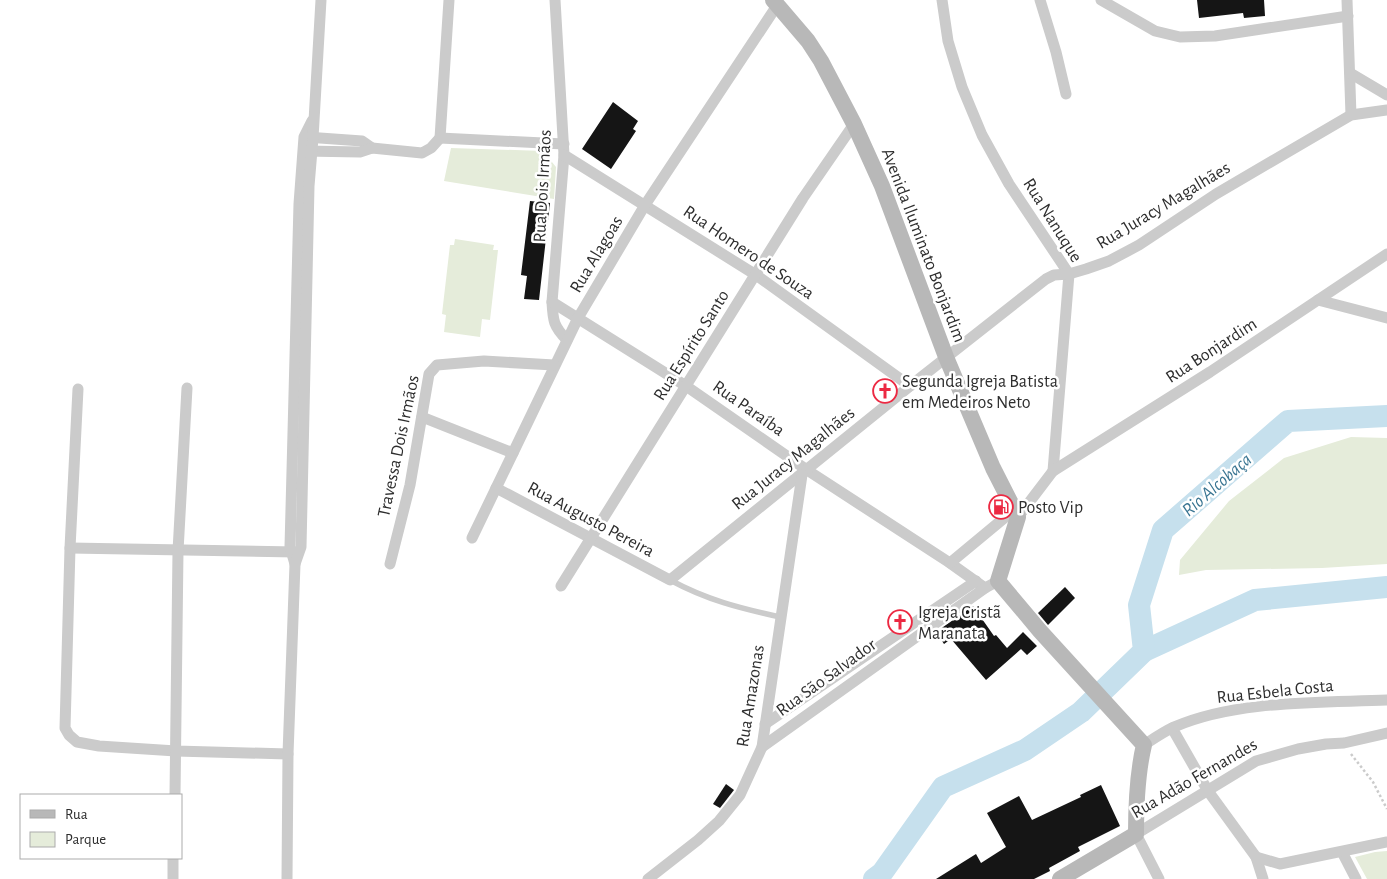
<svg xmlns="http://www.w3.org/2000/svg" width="1387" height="879" viewBox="0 0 1387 879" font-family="'Alegreya Sans',sans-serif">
<rect width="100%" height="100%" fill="#fff"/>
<g fill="#e5ecda">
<path d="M 451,148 L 543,151 L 556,167 L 554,199 L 444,181 Z"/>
<path d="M 455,239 L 494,245 L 493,250 L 498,250 L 490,320 L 482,319 L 480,337 L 444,332 L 446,315 L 442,314 L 450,245 L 454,245 Z"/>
<path d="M 1351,437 L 1387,438 L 1387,564 L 1322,568 L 1206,570 L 1179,575 L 1180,560 L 1229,501 L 1284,458 Z"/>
<path d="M 1387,851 L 1387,879 L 1367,879 L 1355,857 L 1375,852 Z"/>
</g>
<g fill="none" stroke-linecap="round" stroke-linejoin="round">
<g stroke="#c6e0ed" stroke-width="22">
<path d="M 1144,651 L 1255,600 L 1387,587"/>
<path d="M 874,879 L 882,873 L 943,787 L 1025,750 L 1081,712 L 1144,651 L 1139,605 L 1163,530 L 1288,421 L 1387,416"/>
</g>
</g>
<g fill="#151515">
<path d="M 1197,0 L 1264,0 L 1265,16 L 1244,18 L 1243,13 L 1199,18 Z"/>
<path d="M 613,102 L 638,121 L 633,129 L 636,131 L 611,169 L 582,149 Z"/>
<path d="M 530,201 L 550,203 L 539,300 L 524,299 L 527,276 L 521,275 Z"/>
<path d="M 1065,587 L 1075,598 L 1048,625 L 1038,613 Z"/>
<path d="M 973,606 L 994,636 L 996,635 L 1007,648 L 1023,632 L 1037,646 L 1027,655 L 1021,649 L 986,680 L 951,639 L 944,644 L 936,632 Z"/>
<path d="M 726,784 L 734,790 L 720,808 L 713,804 Z"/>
<path d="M 1101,785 L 1120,826 L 1078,847 L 1080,851 L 1049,868 L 1050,871 L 1034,879 L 936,879 L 976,854 L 981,863 L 1006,847 L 987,813 L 1019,796 L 1032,820 L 1081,797 L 1080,795 Z"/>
</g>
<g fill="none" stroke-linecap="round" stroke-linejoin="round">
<path stroke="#cbcbcb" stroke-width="2.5" stroke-dasharray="2.5 2.5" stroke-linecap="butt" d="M 1351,754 L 1373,782 L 1387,809"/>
<path stroke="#cbcbcb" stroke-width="5.5" d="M 670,580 C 707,600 739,608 780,617"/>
<g stroke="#cbcbcb" stroke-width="11">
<path d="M 555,0 L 564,155 L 552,302 C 553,320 553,326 567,340"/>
<path d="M 942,0 L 948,41 L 962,87 L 982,135 L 1009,184 L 1069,274 L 1053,471"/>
<path d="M 1040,0 L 1056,52 L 1066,94"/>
<path d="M 1101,0 L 1155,31 L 1180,37 L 1215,36 L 1348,16"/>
<path d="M 1347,0 L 1351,115"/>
<path d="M 1350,73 L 1387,95"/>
<path d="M 306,137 L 362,141 L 372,148"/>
<path d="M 440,138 L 449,0"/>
<path d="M 440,138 L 564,144"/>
<path d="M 304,151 L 360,152 L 372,148 L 422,153 L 431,148 L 440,138"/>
<path d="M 564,155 L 756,275 L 910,386"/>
<path d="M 1318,300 L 1387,318"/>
<path d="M 552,302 L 686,386 L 807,470 L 950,563 L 985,588 L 998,581"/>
<path d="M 78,389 L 70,548 L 65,728 L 69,735 L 77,742 L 99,746 L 176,751 L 288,754"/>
<path d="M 422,417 L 513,453"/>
<path d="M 496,488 L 670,580 L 910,386 L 1046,279 L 1054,275 L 1069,274 L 1086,269 L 1109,261 L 1139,245 L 1216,194 L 1351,115 L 1387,110"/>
<path d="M 1018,517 L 1053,471 L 1210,372 L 1387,254"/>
<path d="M 472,538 L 578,318 L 645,205 L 778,4"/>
<path d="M 70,548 L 296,552"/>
<path d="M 950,563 L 1015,509"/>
<path d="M 295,564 L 290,547 L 299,204 L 304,137 L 312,121"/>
<path d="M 390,564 L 410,485 L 429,374 L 437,365 L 484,361 L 554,365"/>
<path d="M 561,586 L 803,198 L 854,124"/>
<path d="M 765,724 L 976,581"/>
<path d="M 1172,728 L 1208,791 L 1256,857 L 1263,879"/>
<path d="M 1144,745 C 1153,739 1163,732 1174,727 C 1236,700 1319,703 1387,700"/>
<path d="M 762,747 L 985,588"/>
<path d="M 175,795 L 178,551 L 187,388"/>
<path d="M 1342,852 L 1356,879"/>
<path d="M 1256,857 L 1280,864 L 1387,842"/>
<path d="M 173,879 L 173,858"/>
<path d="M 287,879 L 288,754 L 295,564 L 301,547 L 309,186 L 313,138 L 321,0"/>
<path d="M 648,879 L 698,840 L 719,821 L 740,795 L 762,747 L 802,475"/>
<path d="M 1159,879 L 1136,834 L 1256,761 L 1298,749 L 1326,744 L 1344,743 L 1387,733"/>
</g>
<path stroke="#b8b8b8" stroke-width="16" d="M 773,0 L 808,41 L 821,61 L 854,124 L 882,186 L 946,357 L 993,468 L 1018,517 L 998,581 L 1040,631 L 1144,745 C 1137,774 1136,804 1136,834 L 1060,879"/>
</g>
<defs>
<g id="church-ring" transform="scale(1.25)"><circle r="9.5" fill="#fff" stroke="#ec2942" stroke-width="1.5"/><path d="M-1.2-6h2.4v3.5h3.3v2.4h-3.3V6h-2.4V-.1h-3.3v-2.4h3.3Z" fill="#ec2942"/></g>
<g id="fuel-ring" transform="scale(1.25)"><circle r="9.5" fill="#fff" stroke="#ec2942" stroke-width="1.5"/><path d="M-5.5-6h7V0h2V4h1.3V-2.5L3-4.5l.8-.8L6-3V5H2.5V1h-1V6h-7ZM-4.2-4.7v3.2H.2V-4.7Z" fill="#ec2942"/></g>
</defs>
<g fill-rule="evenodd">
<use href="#church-ring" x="885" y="391"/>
<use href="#fuel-ring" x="1001" y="507"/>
<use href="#church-ring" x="900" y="622"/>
</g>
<g text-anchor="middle" stroke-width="5" stroke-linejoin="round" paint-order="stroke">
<g font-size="18" fill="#2e2e2e" stroke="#fff">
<text transform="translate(542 186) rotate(-87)" y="6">Rua Dois Irmãos</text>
<text transform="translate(1163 205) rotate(-31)" y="6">Rua Juracy Magalhães</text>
<text transform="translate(1053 220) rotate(58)" y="6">Rua Nanuque</text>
<text transform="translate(924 245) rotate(69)" y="6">Avenida Iluminato Bonjardim</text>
<text transform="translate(749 252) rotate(34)" y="6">Rua Homero de Souza</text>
<text transform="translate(596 254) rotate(-59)" y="6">Rua Alagoas</text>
<text transform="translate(691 345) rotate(-58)" y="6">Rua Espírito Santo</text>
<text transform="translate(1211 350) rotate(-33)" y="6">Rua Bonjardim</text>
<text transform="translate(749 408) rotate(35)" y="6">Rua Paraíba</text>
<text transform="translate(398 446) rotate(-78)" y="6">Travessa Dois Irmãos</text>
<text transform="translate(793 458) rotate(-39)" y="6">Rua Juracy Magalhães</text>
<text transform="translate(591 519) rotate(28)" y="6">Rua Augusto Pereira</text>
<text transform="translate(826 677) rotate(-36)" y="6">Rua São Salvador</text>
<text transform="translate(1275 691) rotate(-6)" y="6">Rua Esbela Costa</text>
<text transform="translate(750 696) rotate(-81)" y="6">Rua Amazonas</text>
<text transform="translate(1194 778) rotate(-30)" y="6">Rua Adão Fernandes</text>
</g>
<g font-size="18" fill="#2e2e2e" stroke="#fff" text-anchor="start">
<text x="902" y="387">Segunda Igreja Batista<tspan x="902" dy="21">em Medeiros Neto</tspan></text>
<text x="1018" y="513">Posto Vip</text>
<text x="918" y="618">Igreja Cristã<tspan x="918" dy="21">Maranata</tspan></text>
</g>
<g font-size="19" font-style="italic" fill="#397592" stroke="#fff">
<text transform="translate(1216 484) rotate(-41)" y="7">Rio Alcobaça</text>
</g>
</g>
<rect x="20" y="794" width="162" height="65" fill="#ffffff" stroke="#ababab"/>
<rect x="30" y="810" width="25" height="8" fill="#b8b8b8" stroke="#ababab"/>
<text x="65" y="819" font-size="15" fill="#2e2e2e">Rua</text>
<rect x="30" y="832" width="25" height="15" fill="#e5ecda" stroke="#ababab"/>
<text x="65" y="844" font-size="15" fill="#2e2e2e">Parque</text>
</svg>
